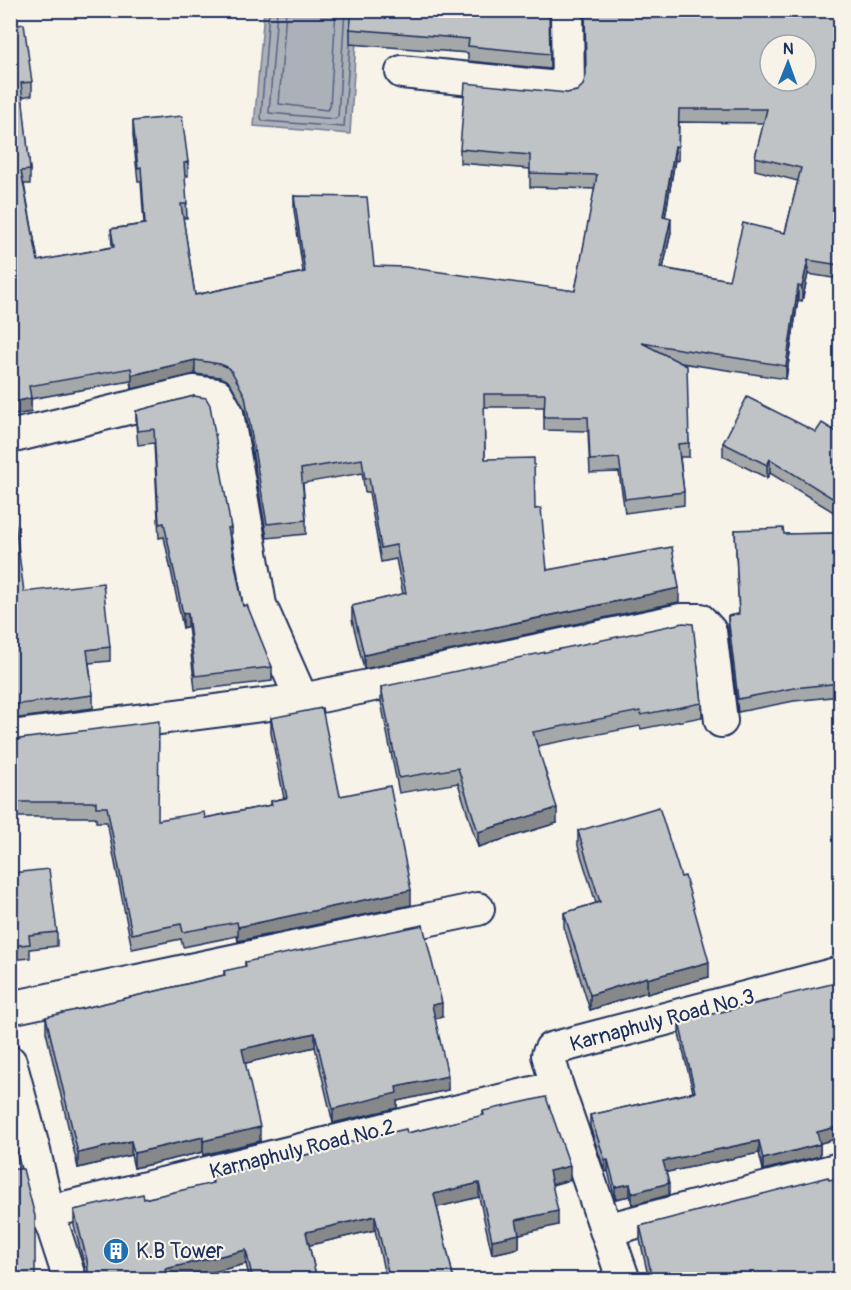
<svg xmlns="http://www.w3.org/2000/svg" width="851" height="1290" viewBox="0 0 851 1290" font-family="Pangolin,sans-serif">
<rect width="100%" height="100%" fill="#f7f3e8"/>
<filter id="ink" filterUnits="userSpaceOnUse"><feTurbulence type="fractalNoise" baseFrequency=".0167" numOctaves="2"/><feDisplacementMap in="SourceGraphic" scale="12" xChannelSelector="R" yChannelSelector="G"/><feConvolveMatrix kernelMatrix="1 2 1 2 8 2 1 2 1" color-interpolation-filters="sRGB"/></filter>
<g filter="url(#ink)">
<path fill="#acb0b9" stroke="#727c95" stroke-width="1.5" d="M 264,11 L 358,11 L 350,134 L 254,126 Z"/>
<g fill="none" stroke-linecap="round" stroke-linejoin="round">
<g stroke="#556382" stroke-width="1.5">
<path d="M 269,10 L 261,118 L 263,121 L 344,127 L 350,45"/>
<path d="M 277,10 L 269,113 L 335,119 L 338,117 L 345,10"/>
<path d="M 286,10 L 279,104 L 327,110 L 330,107 L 336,10"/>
</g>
<g stroke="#1b2f5e" stroke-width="36">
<g id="minor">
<path d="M 402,72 L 568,89 L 567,10"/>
<path d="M 10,437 L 193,392 L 217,395 L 227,413 L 260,605 L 302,700 L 10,737"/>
<path d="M 302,700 L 681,620 L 700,620 L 710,631 L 721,721"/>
<path d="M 10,1008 L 478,909"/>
<path d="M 10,1062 L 34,1151 L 48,1212 L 70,1280"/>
<path d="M 48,1212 L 557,1087"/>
<path d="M 606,1230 L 840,1169"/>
<path d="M 616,1280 L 623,1278 L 557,1087 L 548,1055 L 551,1049 L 840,973"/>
</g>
</g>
<use href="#minor" stroke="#f7f3e8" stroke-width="32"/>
</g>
<g fill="#a5a8a9" stroke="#1b2f5e" stroke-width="1.5" fill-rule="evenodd">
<path d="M 549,10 L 550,69 L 468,61 L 468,53 L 350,44 L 350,29 Z"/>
<path d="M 840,10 L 840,279 L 808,274 L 802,301 L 798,300 L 786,379 L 681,363 L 689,443 L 689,457 L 680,457 L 684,492 L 684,505 L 625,513 L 619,472 L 590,473 L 588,431 L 544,430 L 544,407 L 484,407 L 485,459 L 535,509 L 547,570 L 679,602 L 364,669 L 352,620 L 352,606 L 403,594 L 396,559 L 381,562 L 369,492 L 365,492 L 362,473 L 303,483 L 306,520 L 306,534 L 267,538 L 245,410 L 232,386 L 227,380 L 220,377 L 195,374 L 132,389 L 131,381 L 31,399 L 31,412 L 10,416 L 10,26 L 32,82 L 32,95 L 22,97 L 30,170 L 30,184 L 24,184 L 38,261 L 112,247 L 111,229 L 144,224 L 141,181 L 138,181 L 133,135 L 133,121 L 188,162 L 188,176 L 185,176 L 187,218 L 183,218 L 195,295 L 303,272 L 294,210 L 294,196 L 374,266 L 575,291 L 595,189 L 530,187 L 530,169 L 460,163 L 460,149 L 567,93 L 577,91 ZM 679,122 L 764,123 L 755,157 L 755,170 L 798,181 L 785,233 L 729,280 L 663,268 L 671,232 L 665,217 L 675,160 L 678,161 Z"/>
<path d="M 194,396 L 231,528 L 231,542 L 243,606 L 272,667 L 272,681 L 195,690 L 188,626 L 183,628 L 164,537 L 159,538 L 154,443 L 138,445 L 136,425 L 136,411 Z"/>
<path d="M 816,432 L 840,434 L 840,516 L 770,473 L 767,478 L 723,456 L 723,443 Z"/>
<path d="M 10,523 L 24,592 L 110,647 L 110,661 L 89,663 L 93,695 L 93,708 L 12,719 L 12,707 L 10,707 Z"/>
<path d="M 735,530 L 784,534 L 840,533 L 840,696 L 794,701 L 738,712 L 728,629 L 728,616 L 739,614 Z"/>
<path d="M 381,687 L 702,703 L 702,717 L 641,729 L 640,726 L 537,746 L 557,823 L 478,847 L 458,783 L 399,793 L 381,702 Z"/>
<path d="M 271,718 L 340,796 L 411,905 L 238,941 L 237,936 L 183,947 L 181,939 L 132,949 L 107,822 L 96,822 L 96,817 L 12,817 L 12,740 L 159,820 L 205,818 L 271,805 L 271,801 L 284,798 L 271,733 Z"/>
<path d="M 578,831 L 709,977 L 647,994 L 647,992 L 590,1010 L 564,927 L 564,913 L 596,903 L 578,846 Z"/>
<path d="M 840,843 L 840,865 L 839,858 L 839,844 Z"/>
<path d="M 10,883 L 57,932 L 57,946 L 30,949 L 30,958 L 10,960 Z"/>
<path d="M 245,962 L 442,1017 L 435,1019 L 448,1090 L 397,1101 L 397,1108 L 333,1123 L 315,1047 L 245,1063 L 260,1141 L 203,1155 L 203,1152 L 134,1168 L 131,1155 L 78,1168 L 46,1032 L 46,1017 L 224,975 L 224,971 L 245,967 Z"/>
<path d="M 840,983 L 840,1138 L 820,1143 L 820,1156 L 763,1170 L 759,1153 L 666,1172 L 669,1195 L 632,1205 L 630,1196 L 615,1199 L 608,1171 L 605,1172 L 590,1127 L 590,1115 L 693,1092 L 679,1034 L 679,1022 Z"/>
<path d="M 483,1111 L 570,1180 L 552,1185 L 558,1225 L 519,1234 L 519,1248 L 492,1254 L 479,1197 L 437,1207 L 454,1280 L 386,1280 L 375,1230 L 309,1245 L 317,1280 L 250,1280 L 246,1264 L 181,1280 L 88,1280 L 74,1225 L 74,1210 L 144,1199 L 212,1184 L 212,1176 L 341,1147 L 341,1144 L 407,1133 L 483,1116 Z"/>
<path d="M 829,1180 L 840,1280 L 649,1280 L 640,1240 L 640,1226 Z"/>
</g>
<g fill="#86888a" stroke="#1b2f5e" stroke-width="1.5">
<path d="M 675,146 L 675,160 L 663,230 L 663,216 Z"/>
<path d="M 671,218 L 671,232 L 660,282 L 660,268 Z"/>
<path d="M 808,260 L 808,274 L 802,301 L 802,287 Z"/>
<path d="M 798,286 L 798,300 L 786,379 L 786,366 Z"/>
<path d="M 195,360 L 195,374 L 132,389 L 132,375 Z"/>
<path d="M 31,398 L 31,412 L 10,416 L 10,403 Z"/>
<path d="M 770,459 L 770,473 L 767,478 L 767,465 Z"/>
<path d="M 679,588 L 679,602 L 364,669 L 364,655 Z"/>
<path d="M 188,613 L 188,626 L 183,628 L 183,614 Z"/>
<path d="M 557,808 L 557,823 L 478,847 L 478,832 Z"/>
<path d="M 411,890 L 411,905 L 238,941 L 238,927 Z"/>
<path d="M 709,962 L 709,977 L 647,994 L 647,979 Z"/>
<path d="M 647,977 L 647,992 L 590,1010 L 590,995 Z"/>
<path d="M 442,1003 L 442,1017 L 432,1019 L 432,1005 Z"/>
<path d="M 315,1033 L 315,1047 L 242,1064 L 242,1049 Z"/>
<path d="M 448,1076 L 448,1090 L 397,1101 L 397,1108 L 333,1123 L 333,1109 L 396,1087 Z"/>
<path d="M 840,1126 L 840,1138 L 817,1144 L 817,1132 Z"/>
<path d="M 260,1127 L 260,1141 L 203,1155 L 203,1141 Z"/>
<path d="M 203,1137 L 203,1152 L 134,1168 L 134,1153 Z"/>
<path d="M 131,1141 L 131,1155 L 78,1168 L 78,1153 Z"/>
<path d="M 759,1141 L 759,1153 L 663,1173 L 663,1161 Z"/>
<path d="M 820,1144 L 820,1156 L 763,1170 L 763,1159 Z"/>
<path d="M 605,1160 L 608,1160 L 608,1171 L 605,1172 Z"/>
<path d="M 570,1166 L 570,1180 L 549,1185 L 549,1171 Z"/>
<path d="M 479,1183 L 479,1197 L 434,1208 L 434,1194 Z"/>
<path d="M 669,1183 L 669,1195 L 632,1205 L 632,1193 Z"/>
<path d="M 630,1184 L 630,1196 L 615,1199 L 615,1187 Z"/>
<path d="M 558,1211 L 558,1225 L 516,1235 L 516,1220 Z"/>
<path d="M 375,1216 L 375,1230 L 306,1246 L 306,1232 Z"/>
<path d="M 519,1234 L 519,1248 L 492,1254 L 492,1240 Z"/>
<path d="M 246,1250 L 246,1264 L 181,1280 L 165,1280 L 165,1269 Z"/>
</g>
<g fill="#c0c3c5" stroke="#1b2f5e" stroke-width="1.5" fill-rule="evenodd">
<path d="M 352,10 L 549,10 L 550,54 L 468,46 L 469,39 L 350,29 Z"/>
<path d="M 585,10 L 840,10 L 840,265 L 808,260 L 802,287 L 798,286 L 786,366 L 642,343 L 687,366 L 689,443 L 678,444 L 684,492 L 625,499 L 619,458 L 590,460 L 588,417 L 544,417 L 545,394 L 484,394 L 485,459 L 534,458 L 535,509 L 541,508 L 547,570 L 672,547 L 679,588 L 364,655 L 352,606 L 406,593 L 396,545 L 381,548 L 369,478 L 365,479 L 362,459 L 301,469 L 306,520 L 267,524 L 245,396 L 232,372 L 227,367 L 220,364 L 195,360 L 132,375 L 131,368 L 29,386 L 31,398 L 10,403 L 10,26 L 24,24 L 32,82 L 21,83 L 30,170 L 21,171 L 38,261 L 114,247 L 111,229 L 145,224 L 141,167 L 138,168 L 133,121 L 182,116 L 188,162 L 184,163 L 187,204 L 181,204 L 195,295 L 305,272 L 294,196 L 367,197 L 374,266 L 405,267 L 575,291 L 597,175 L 530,173 L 530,155 L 460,149 L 465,83 L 567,93 L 577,91 L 583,85 L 586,75 ZM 770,45 L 806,45 L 806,81 L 770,81 ZM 679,109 L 767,109 L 755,157 L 801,168 L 785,233 L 743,223 L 729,280 L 660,268 L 671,218 L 663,216 L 675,146 L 678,147 Z"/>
<path d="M 194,396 L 206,398 L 210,405 L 231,528 L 228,528 L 243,606 L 247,605 L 272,667 L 195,676 L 188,613 L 183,614 L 164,523 L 159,524 L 154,429 L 138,431 L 136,411 Z"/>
<path d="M 747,397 L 816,432 L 822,423 L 840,434 L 840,503 L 770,459 L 767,465 L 723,443 Z"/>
<path d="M 10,523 L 15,523 L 24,592 L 103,583 L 110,647 L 87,650 L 93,695 L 12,705 L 12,693 L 10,693 Z"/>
<path d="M 783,528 L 784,534 L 840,533 L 840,683 L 794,688 L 738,699 L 728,616 L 739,614 L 735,530 Z"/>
<path d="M 683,623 L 693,624 L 702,703 L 641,715 L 640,711 L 533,732 L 557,808 L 478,832 L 458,768 L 399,778 L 381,687 Z"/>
<path d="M 322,708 L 340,796 L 390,786 L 411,890 L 238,927 L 237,922 L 183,932 L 181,924 L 132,934 L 107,807 L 96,807 L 96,802 L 12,802 L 12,740 L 159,721 L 158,820 L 204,812 L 205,818 L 272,805 L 271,801 L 287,798 L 271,718 Z"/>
<path d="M 659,807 L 681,877 L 685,876 L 709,962 L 647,979 L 647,977 L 590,995 L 564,913 L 600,902 L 578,831 Z"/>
<path d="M 49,869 L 57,932 L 29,935 L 30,944 L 10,946 L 10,883 L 12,883 L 12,873 Z"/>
<path d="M 423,925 L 442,1003 L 432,1005 L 448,1076 L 396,1087 L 397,1093 L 333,1109 L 315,1033 L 242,1049 L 260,1127 L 203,1141 L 203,1137 L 134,1153 L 131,1141 L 78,1153 L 46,1017 L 225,975 L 224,971 L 246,966 L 245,962 Z"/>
<path d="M 840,982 L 840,1126 L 817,1132 L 820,1144 L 763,1159 L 759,1141 L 663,1161 L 669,1183 L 632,1193 L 630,1184 L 615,1187 L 608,1160 L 605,1160 L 590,1115 L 695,1092 L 679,1022 L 781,998 L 781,996 Z"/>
<path d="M 546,1097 L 570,1166 L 549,1171 L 558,1211 L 516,1220 L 519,1234 L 492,1240 L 479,1183 L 434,1194 L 454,1280 L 390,1280 L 375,1216 L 306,1232 L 317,1280 L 253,1280 L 246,1250 L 165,1269 L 167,1280 L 89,1279 L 87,1260 L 74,1210 L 143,1194 L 144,1199 L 213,1183 L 212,1176 L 342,1147 L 341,1144 L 406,1129 L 407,1133 L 484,1115 L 483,1111 Z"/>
<path d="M 10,1169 L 23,1169 L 35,1216 L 35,1280 L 10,1280 Z"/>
<path d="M 828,1177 L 829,1180 L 840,1178 L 840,1280 L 653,1280 L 640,1226 Z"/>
</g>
</g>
<defs>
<g id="building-disc" transform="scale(1.35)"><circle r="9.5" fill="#1f6fb2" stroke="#f7f3e8"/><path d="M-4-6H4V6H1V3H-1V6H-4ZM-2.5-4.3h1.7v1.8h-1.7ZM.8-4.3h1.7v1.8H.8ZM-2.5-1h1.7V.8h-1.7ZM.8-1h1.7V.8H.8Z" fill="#fff"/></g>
</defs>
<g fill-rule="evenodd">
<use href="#building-disc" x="116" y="1251"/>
</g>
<g text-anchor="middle" stroke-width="4.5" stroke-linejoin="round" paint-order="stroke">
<g font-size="21" fill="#1b2f5e" stroke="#f7f3e8">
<text transform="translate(662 1020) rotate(-15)" y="7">Karnaphuly Road No.3</text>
<text transform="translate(302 1149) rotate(-14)" y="7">Karnaphuly Road No.2</text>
</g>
<g font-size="21" fill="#1b2f5e" stroke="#f7f3e8" text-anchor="start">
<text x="136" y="1258">K.B Tower</text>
</g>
</g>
<rect width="851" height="1290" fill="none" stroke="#f7f3e8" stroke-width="36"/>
<rect x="18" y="18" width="815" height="1254" fill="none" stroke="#1b2f5e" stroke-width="2" filter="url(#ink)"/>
<g transform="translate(788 63) rotate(1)"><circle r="28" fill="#f7f3e8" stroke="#9fa5b1" stroke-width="1.5"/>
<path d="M0-4.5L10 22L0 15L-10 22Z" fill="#1f6fb2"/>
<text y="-9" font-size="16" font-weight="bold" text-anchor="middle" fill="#1b2f5e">N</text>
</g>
</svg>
